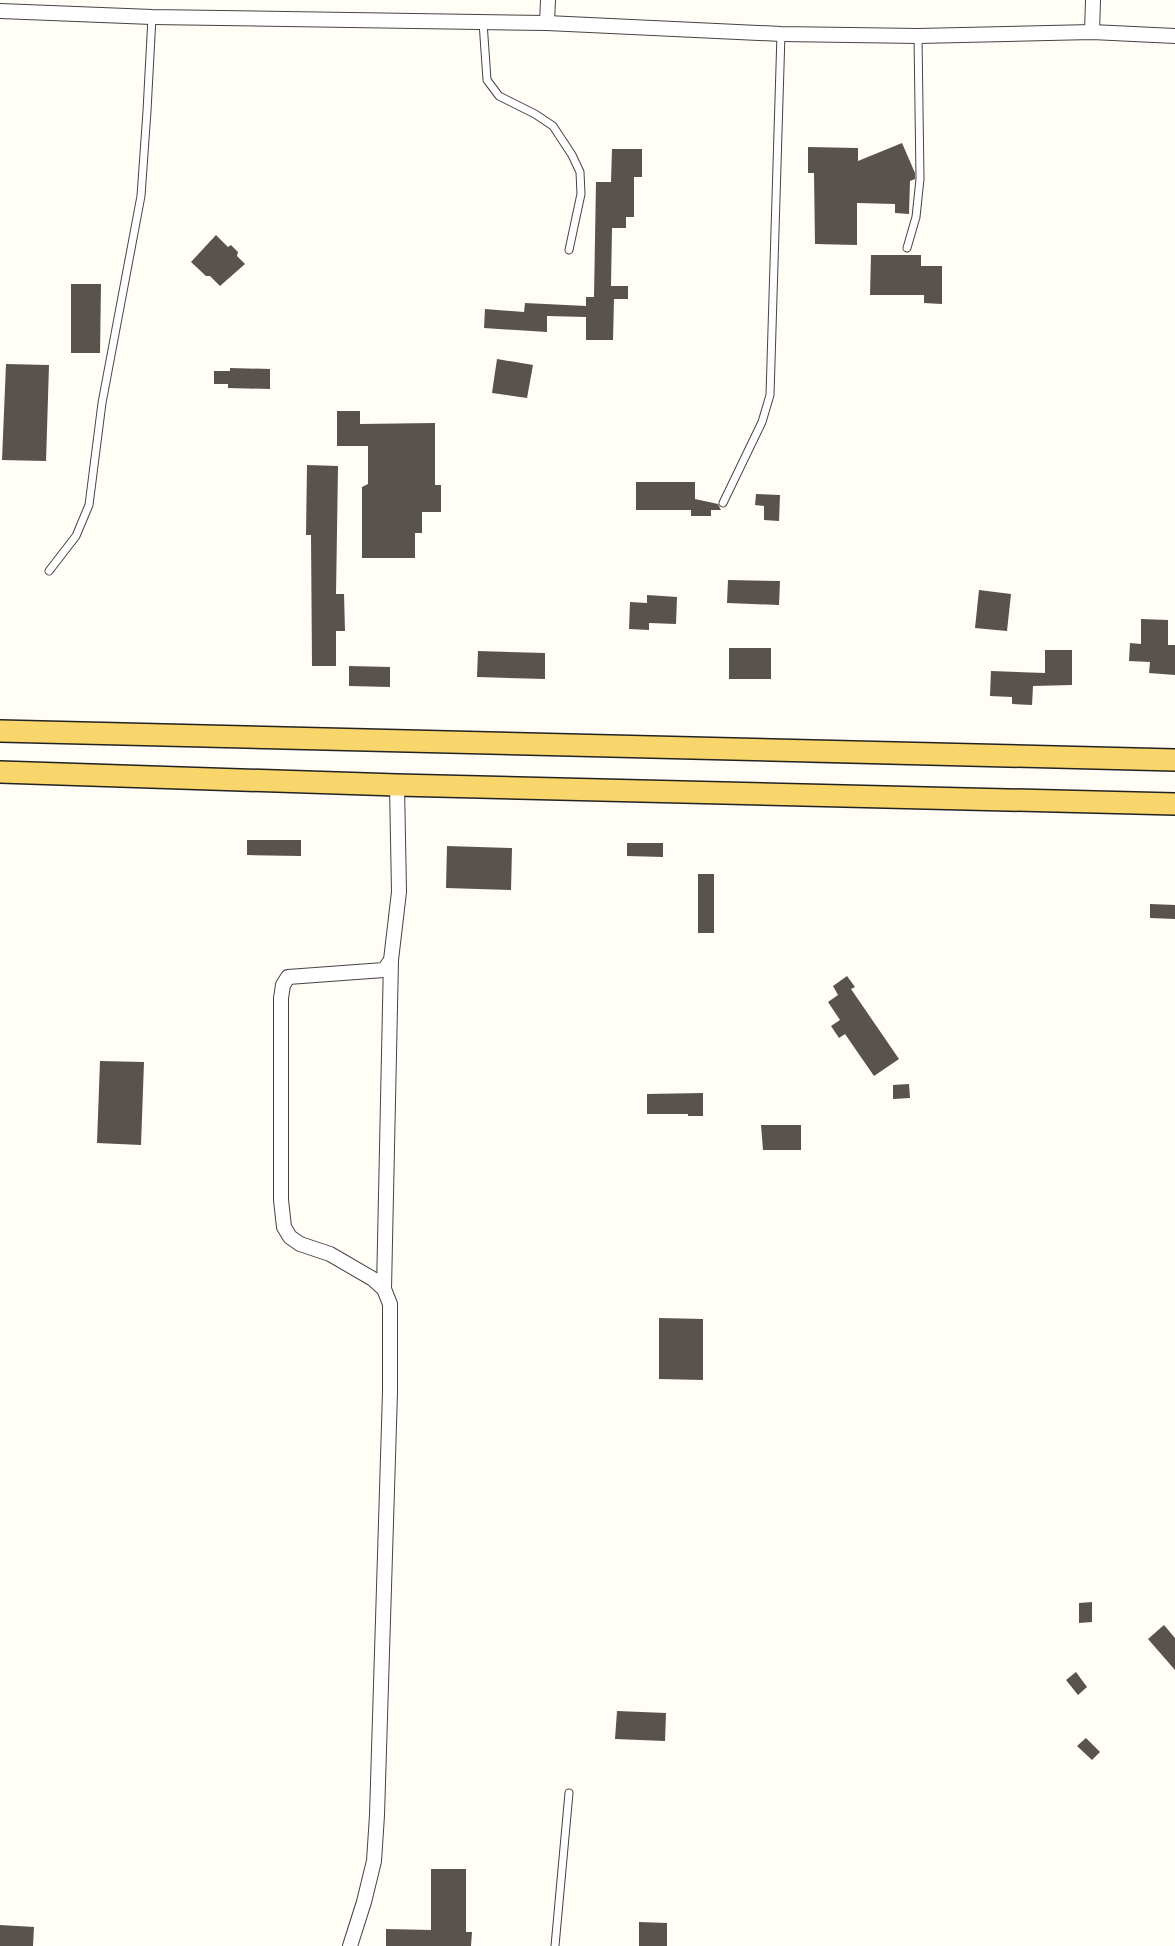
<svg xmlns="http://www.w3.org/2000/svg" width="1175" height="1946" viewBox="0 0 1175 1946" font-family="Georgia,serif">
<rect width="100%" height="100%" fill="#fffdf5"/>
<g fill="#5a524d">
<path d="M 902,143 L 915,173 L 915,179 L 910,181 L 909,214 L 895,213 L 895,204 L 857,203 L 857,245 L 815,244 L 814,173 L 808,173 L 808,147 L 858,148 L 858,161 Z"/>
<path d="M 612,149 L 642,149 L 642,177 L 634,177 L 634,217 L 626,217 L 626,228 L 612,228 L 611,286 L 628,286 L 628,299 L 614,299 L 613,340 L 586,340 L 586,317 L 547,316 L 547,332 L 484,328 L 485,309 L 524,312 L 525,303 L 586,306 L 586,297 L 594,297 L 596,182 L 611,182 Z"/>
<path d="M 216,235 L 228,247 L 231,245 L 238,252 L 237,256 L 245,264 L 220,286 L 210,276 L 206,276 L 191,262 Z"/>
<path d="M 871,255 L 921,255 L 921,266 L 942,266 L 942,304 L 924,303 L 924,295 L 870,295 Z"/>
<path d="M 71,284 L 101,284 L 100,353 L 71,353 Z"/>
<path d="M 497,359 L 533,365 L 527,398 L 492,393 Z"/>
<path d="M 6,364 L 49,365 L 46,461 L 2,460 Z"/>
<path d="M 230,368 L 270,369 L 270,389 L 228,388 L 228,384 L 214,384 L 214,371 L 230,371 Z"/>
<path d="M 337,411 L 360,411 L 360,424 L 435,423 L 435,485 L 441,485 L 441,512 L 422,512 L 422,533 L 415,533 L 415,558 L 362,558 L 362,487 L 368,484 L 368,446 L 337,446 Z"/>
<path d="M 307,465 L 338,466 L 336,594 L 344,594 L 345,631 L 336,631 L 336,666 L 312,666 L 311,535 L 306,535 Z"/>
<path d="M 636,482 L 695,482 L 695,499 L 718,504 L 721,510 L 711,510 L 711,516 L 691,516 L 691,510 L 636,510 Z"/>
<path d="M 756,494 L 780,495 L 779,521 L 764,520 L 764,506 L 755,505 Z"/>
<path d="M 728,580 L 780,581 L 779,605 L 727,603 Z"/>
<path d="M 979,590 L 1011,594 L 1007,631 L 975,628 Z"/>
<path d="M 647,595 L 677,597 L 676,624 L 649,623 L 649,630 L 629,629 L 630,602 L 647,603 Z"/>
<path d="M 1141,619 L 1168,620 L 1168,645 L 1175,645 L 1175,675 L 1149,673 L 1150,662 L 1129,661 L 1130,643 L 1141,644 Z"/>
<rect x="729" y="648" width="42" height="31"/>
<path d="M 1045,650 L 1072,650 L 1072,685 L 1033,686 L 1032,705 L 1012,704 L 1012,697 L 990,696 L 991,671 L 1045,673 Z"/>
<path d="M 478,651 L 545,653 L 545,679 L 477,677 Z"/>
<path d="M 349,666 L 390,667 L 390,687 L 349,686 Z"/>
<path d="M 247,840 L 301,840 L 301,856 L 247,855 Z"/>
<path d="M 627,843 L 663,843 L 663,857 L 627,856 Z"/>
<path d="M 447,846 L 512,848 L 511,890 L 446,888 Z"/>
<rect x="698" y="874" width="16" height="59"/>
<path d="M 1150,904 L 1175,905 L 1175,919 L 1150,918 Z"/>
<path d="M 847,976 L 855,987 L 851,989 L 899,1059 L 874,1076 L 845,1034 L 839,1038 L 831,1026 L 840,1020 L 828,1002 L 838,995 L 833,986 Z"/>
<path d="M 100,1061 L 144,1062 L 141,1145 L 97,1143 Z"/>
<path d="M 909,1084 L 910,1098 L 893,1099 L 893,1085 Z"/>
<path d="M 703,1093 L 703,1116 L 688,1116 L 688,1114 L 647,1114 L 647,1094 Z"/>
<path d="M 761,1125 L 801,1125 L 801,1150 L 763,1150 Z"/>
<path d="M 659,1318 L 703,1319 L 703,1380 L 659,1379 Z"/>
<path d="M 1092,1602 L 1092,1622 L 1079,1623 L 1079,1603 Z"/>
<path d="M 1164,1625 L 1175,1638 L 1175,1670 L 1148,1639 Z"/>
<path d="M 1076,1672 L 1087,1687 L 1078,1695 L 1066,1680 Z"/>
<path d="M 617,1711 L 666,1713 L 665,1741 L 615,1739 Z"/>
<path d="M 1086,1738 L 1100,1752 L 1092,1760 L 1077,1746 Z"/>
<path d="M 431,1869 L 466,1869 L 466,1932 L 472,1932 L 471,1946 L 386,1946 L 386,1929 L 431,1930 Z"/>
<path d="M 639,1922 L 667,1923 L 667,1946 L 639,1946 Z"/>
<path d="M 0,1925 L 34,1927 L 33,1946 L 0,1946 Z"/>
</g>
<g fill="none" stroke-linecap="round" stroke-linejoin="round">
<g stroke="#444" stroke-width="9">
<g id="service">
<path d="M 483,22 L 487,80 L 499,96 L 535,114 L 553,126 L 572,155 L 580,172 L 581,194 L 569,250"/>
<path d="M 907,248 L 916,217 L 920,179 L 918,36"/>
<path d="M 723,503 L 762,422 L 770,395 L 781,34"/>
<path d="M 49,571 L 76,536 L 89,505 L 102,403 L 141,196 L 147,111 L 152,17"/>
<path d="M 555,1946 L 569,1793"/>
</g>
</g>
<g stroke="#444" stroke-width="16">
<g id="minor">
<path d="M 0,11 L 152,17 L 547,23 L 781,34 L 918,36 L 1092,32 L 1175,36"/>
<path d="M 547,23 L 548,0"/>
<path d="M 1092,32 L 1093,0"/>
<path d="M 384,1289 L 391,960"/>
<path d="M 350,1946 L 364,1902 L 374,1861 L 377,1815 L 390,1392 L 390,1304 L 384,1289 L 373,1279 L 330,1254 L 300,1244 L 290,1237 L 284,1227 L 281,1200 L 281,998 L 283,985 L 288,977 L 384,970 L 391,960 L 399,892 L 397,785"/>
</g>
</g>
<g stroke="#222" stroke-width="24">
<g id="primary">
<path d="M 0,731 L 1175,760"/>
<path d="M 0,772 L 397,785 L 1175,804"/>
</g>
</g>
<use href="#service" stroke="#fff" stroke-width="7"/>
<use href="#minor" stroke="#fff" stroke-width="14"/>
<use href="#primary" stroke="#f9d66b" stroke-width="21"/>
</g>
</svg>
